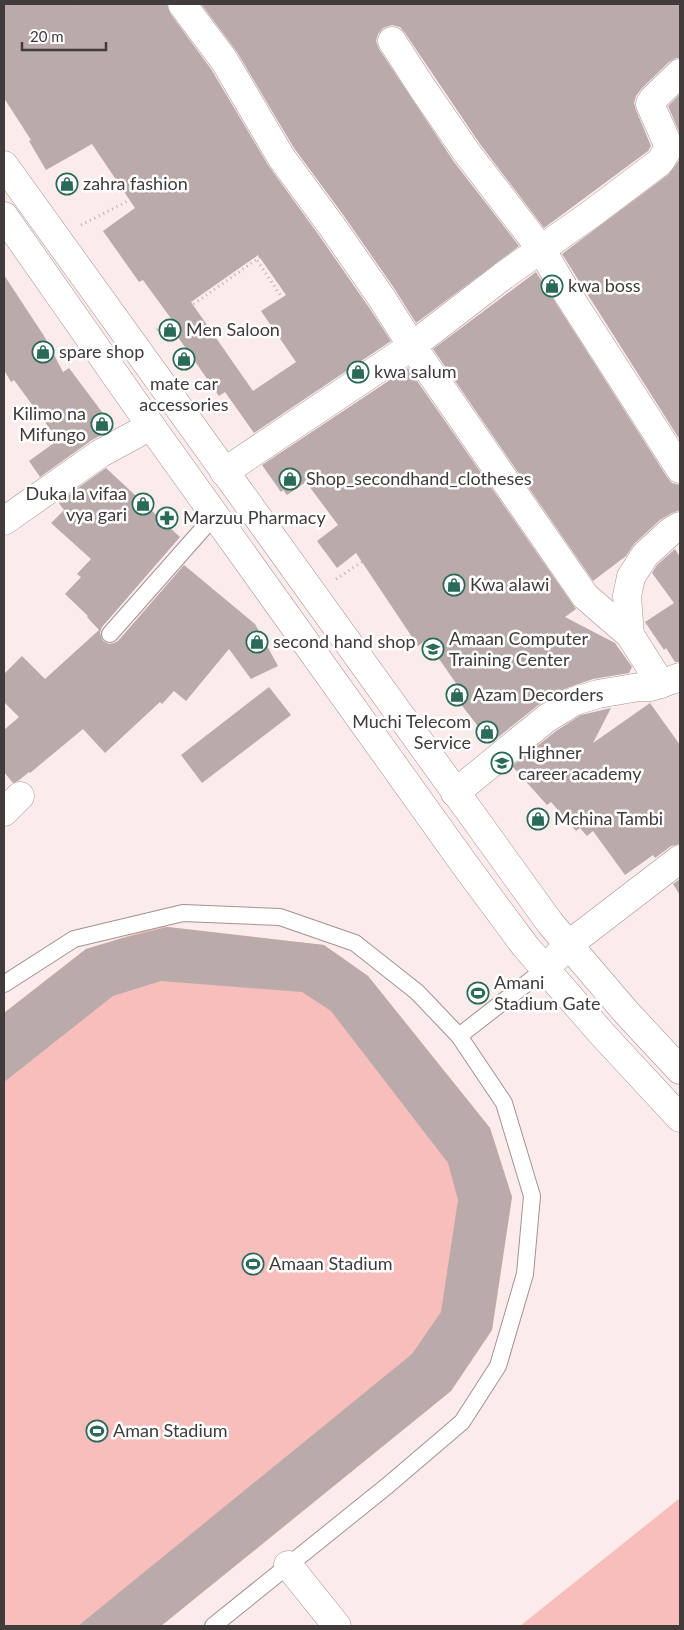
<svg xmlns="http://www.w3.org/2000/svg" width="684" height="1630" viewBox="0 0 684 1630" font-family="Lato,sans-serif">
<rect width="100%" height="100%" fill="#fbebea"/>
<g fill="#f8bebb">
<path d="M 160,926 L 324,945 L 368,976 L 490,1128 L 512,1197 L 492,1330 L 451,1391 L 161,1626 L 4,1626 L 4,1013 L 86,949 Z"/>
<path d="M 680,1498 L 680,1626 L 520,1626 Z"/>
</g>
<g fill="#baabaa" fill-rule="evenodd">
<path d="M 4,4 L 167,4 L 170,13 L 211,69 L 268,165 L 318,234 L 368,306 L 391,341 L 254,433 L 225,392 L 219,396 L 171,327 L 175,324 L 143,280 L 139,282 L 103,231 L 135,208 L 92,144 L 46,170 L 29,141 L 31,140 L 4,98 ZM 258,255 L 286,295 L 261,311 L 296,362 L 253,391 L 191,302 Z"/>
<path d="M 201,4 L 680,4 L 680,58 L 676,58 L 669,62 L 642,88 L 636,96 L 634,103 L 636,110 L 651,146 L 648,151 L 544,228 L 480,144 L 405,33 L 400,27 L 392,25 L 383,28 L 378,34 L 376,41 L 379,49 L 454,162 L 519,246 L 416,323 L 394,288 L 344,216 L 294,148 L 237,52 Z"/>
<path d="M 680,94 L 680,134 L 668,106 Z"/>
<path d="M 680,159 L 680,440 L 562,254 L 669,174 Z"/>
<path d="M 536,272 L 667,477 L 672,483 L 680,485 L 680,510 L 672,513 L 660,520 L 634,544 L 626,556 L 593,581 L 433,349 Z"/>
<path d="M 4,275 L 44,336 L 63,372 L 69,368 L 114,428 L 92,440 L 40,477 L 29,461 L 58,440 L 14,380 L 11,382 L 4,370 Z"/>
<path d="M 408,368 L 576,609 L 565,617 L 615,643 L 632,667 L 629,673 L 593,679 L 567,688 L 537,706 L 491,743 L 456,698 L 462,692 L 426,640 L 418,646 L 356,553 L 337,568 L 317,541 L 338,525 L 306,482 L 287,495 L 283,490 L 281,492 L 262,465 Z"/>
<path d="M 106,468 L 180,537 L 102,627 L 100,633 L 103,641 L 109,644 L 114,643 L 118,641 L 184,565 L 255,624 L 278,666 L 251,679 L 229,649 L 186,701 L 174,691 L 162,704 L 160,702 L 105,753 L 83,729 L 30,773 L 29,772 L 18,781 L 13,783 L 4,772 L 4,730 L 19,717 L 4,702 L 4,674 L 22,656 L 45,679 L 99,630 L 87,617 L 88,616 L 65,594 L 81,577 L 77,574 L 91,559 L 51,523 L 64,510 L 58,502 Z"/>
<path d="M 675,549 L 680,557 L 680,662 L 675,662 L 666,648 L 664,650 L 645,622 L 674,603 L 652,573 L 657,565 Z"/>
<path d="M 269,687 L 291,715 L 202,783 L 181,755 Z"/>
<path d="M 650,703 L 680,745 L 680,844 L 671,846 L 655,858 L 653,855 L 625,875 L 593,831 L 587,836 L 580,828 L 576,831 L 551,802 L 547,805 L 512,766 L 556,731 L 581,715 L 611,708 L 593,743 Z"/>
<path d="M 680,879 L 680,895 L 673,884 Z"/>
<path d="M 167,927 L 324,945 L 368,976 L 490,1128 L 512,1197 L 492,1330 L 451,1391 L 161,1626 L 78,1626 L 412,1354 L 441,1312 L 458,1200 L 448,1163 L 331,1011 L 302,992 L 161,981 L 113,996 L 4,1082 L 4,1013 L 86,949 L 123,938 Z"/>
</g>
<g fill="none" stroke-linecap="round" stroke-linejoin="round">
<g stroke="#a29392" stroke-width="18">
<g id="lane">
<path d="M 110,634 L 215,515"/>
<path d="M 4,984 L 74,939 L 183,913 L 280,917 L 355,943 L 417,992 L 459,1036 L 504,1103 L 532,1196 L 525,1274 L 498,1366 L 462,1422 L 387,1486 L 213,1626"/>
<path d="M 459,1036 L 545,969"/>
</g>
</g>
<g stroke="#a29392" stroke-width="29">
<g id="street">
<path d="M 182,4 L 224,60 L 281,157 L 331,225 L 381,297 L 412,346 L 585,596 L 630,635"/>
<path d="M 392,41 L 421,86 L 467,153 L 541,249 L 567,293 L 680,469"/>
<path d="M 224,472 L 412,346 L 503,276 L 591,214 L 660,162 L 668,149 L 666,140 L 650,104 L 653,99 L 680,73"/>
<path d="M 4,521 L 101,453 L 151,426"/>
<path d="M 661,684 L 630,635 L 627,596 L 631,577 L 645,555 L 670,532 L 680,526"/>
<path d="M 455,793 L 547,718 L 575,701 L 598,694 L 639,687 L 651,687 L 680,677"/>
<path d="M 4,812 L 20,796"/>
<path d="M 545,969 L 568,945 L 680,859"/>
<path d="M 288,1565 L 337,1626"/>
</g>
</g>
<g stroke="#a29392" stroke-width="29">
<g id="secondary">
<path d="M 4,165 L 550,923 L 626,1012 L 680,1070"/>
<path d="M 4,216 L 151,426 L 465,865 L 525,946 L 603,1035 L 680,1118"/>
</g>
</g>
<g stroke="#bcafae" stroke-width="3" stroke-dasharray="1 4" stroke-linecap="butt">
<path d="M 68,4 L 107,41 L 134,75 L 330,370"/>
<path d="M 366,4 L 376,19"/>
<path d="M 278,97 L 366,41"/>
<path d="M 469,109 L 568,31"/>
<path d="M 344,197 L 425,141"/>
<path d="M 81,225 L 124,203 L 231,128"/>
<path d="M 157,330 L 301,228"/>
<path d="M 360,414 L 429,518 L 520,642 L 568,674"/>
<path d="M 519,452 L 597,392"/>
<path d="M 336,579 L 429,518 L 476,484"/>
</g>
<use href="#lane" stroke="#fff" stroke-width="16"/>
<use href="#street" stroke="#fff" stroke-width="28"/>
<use href="#secondary" stroke="#fff" stroke-width="28"/>
</g>
<defs>
<g id="shop-ring" transform="scale(1.125)"><circle r="9.5" fill="#fff" stroke="#2a6a58" stroke-width="1.5"/><path d="M-5-2.5h2.3a2.7 3.5 0 0 1 5.4 0H5L5.5 6h-11ZM-1.5-2.5h3a1.5 2.3 0 0 0-3 0Z" fill="#2a6a58"/></g>
<g id="pharmacy-ring" transform="scale(1.125)"><circle r="9.5" fill="#fff" stroke="#2a6a58" stroke-width="1.5"/><path d="M-2-6h4v4h4v4h-4v4h-4v-4h-4v-4h4Z" fill="#2a6a58"/></g>
<g id="university-ring" transform="scale(1.125)"><circle r="9.5" fill="#fff" stroke="#2a6a58" stroke-width="1.5"/><path d="M0-5L7-2L0 1L-7-2ZM-4 1L0 2.5L4 1V4Q0 6-4 4Z" fill="#2a6a58"/></g>
<g id="school-ring" transform="scale(1.125)"><circle r="9.5" fill="#fff" stroke="#2a6a58" stroke-width="1.5"/><path d="M0-5L7-2L0 1L-7-2ZM-4 1L0 2.5L4 1V4Q0 6-4 4Z" fill="#2a6a58"/></g>
<g id="stadium-ring" transform="scale(1.125)"><circle r="9.5" fill="#fff" stroke="#2a6a58" stroke-width="1.5"/><path d="M0-5a6.5 5 0 1 0 0 10a6.5 5 0 1 0 0-10ZM-3.5-1.8h7v3.6h-7Z" fill="#2a6a58"/></g>
</defs>
<g fill-rule="evenodd">
<use href="#shop-ring" x="67" y="184"/>
<use href="#shop-ring" x="552" y="286"/>
<use href="#shop-ring" x="170" y="330"/>
<use href="#shop-ring" x="43" y="352"/>
<use href="#shop-ring" x="184" y="359"/>
<use href="#shop-ring" x="358" y="372"/>
<use href="#shop-ring" x="102" y="424"/>
<use href="#shop-ring" x="290" y="479"/>
<use href="#shop-ring" x="143" y="504"/>
<use href="#pharmacy-ring" x="167" y="518"/>
<use href="#shop-ring" x="454" y="585"/>
<use href="#shop-ring" x="257" y="642"/>
<use href="#university-ring" x="433" y="649"/>
<use href="#shop-ring" x="457" y="695"/>
<use href="#shop-ring" x="487" y="732"/>
<use href="#school-ring" x="502" y="763"/>
<use href="#shop-ring" x="538" y="819"/>
<use href="#stadium-ring" x="478" y="993"/>
<use href="#stadium-ring" x="253" y="1264"/>
<use href="#stadium-ring" x="97" y="1431"/>
</g>
<g text-anchor="middle" stroke-width="5" stroke-linejoin="round" paint-order="stroke">
<g font-size="18" fill="#413b3b" stroke="#fff" text-anchor="start">
<text x="83" y="190">zahra fashion</text>
<text x="568" y="292">kwa boss</text>
<text x="186" y="336">Men Saloon</text>
<text x="59" y="358">spare shop</text>
<text x="374" y="378">kwa salum</text>
<text x="184" y="390" text-anchor="middle">mate car<tspan x="184" dy="21">accessories</tspan></text>
<text x="86" y="420" text-anchor="end">Kilimo na<tspan x="86" dy="21">Mifungo</tspan></text>
<text x="306" y="485">Shop_secondhand_clotheses</text>
<text x="127" y="500" text-anchor="end">Duka la vifaa<tspan x="127" dy="21">vya gari</tspan></text>
<text x="183" y="524">Marzuu Pharmacy</text>
<text x="470" y="591">Kwa alawi</text>
<text x="449" y="645">Amaan Computer<tspan x="449" dy="21">Training Center</tspan></text>
<text x="273" y="648">second hand shop</text>
<text x="473" y="701">Azam Decorders</text>
<text x="471" y="728" text-anchor="end">Muchi Telecom<tspan x="471" dy="21">Service</tspan></text>
<text x="518" y="759">Highner<tspan x="518" dy="21">career academy</tspan></text>
<text x="554" y="825">Mchina Tambi</text>
<text x="494" y="989">Amani<tspan x="494" dy="21">Stadium Gate</tspan></text>
<text x="269" y="1270">Amaan Stadium</text>
<text x="113" y="1437">Aman Stadium</text>
</g>
</g>
<rect width="684" height="1630" fill="none" stroke="#413b3b" stroke-width="10"/>
<path d="M22 42v8h84v-8" fill="none" stroke="#413b3b" stroke-width="2.5"/>
<text x="30" y="42" font-size="15" fill="#413b3b" stroke="#ffffff" stroke-width="4" paint-order="stroke">20 m</text>
</svg>
